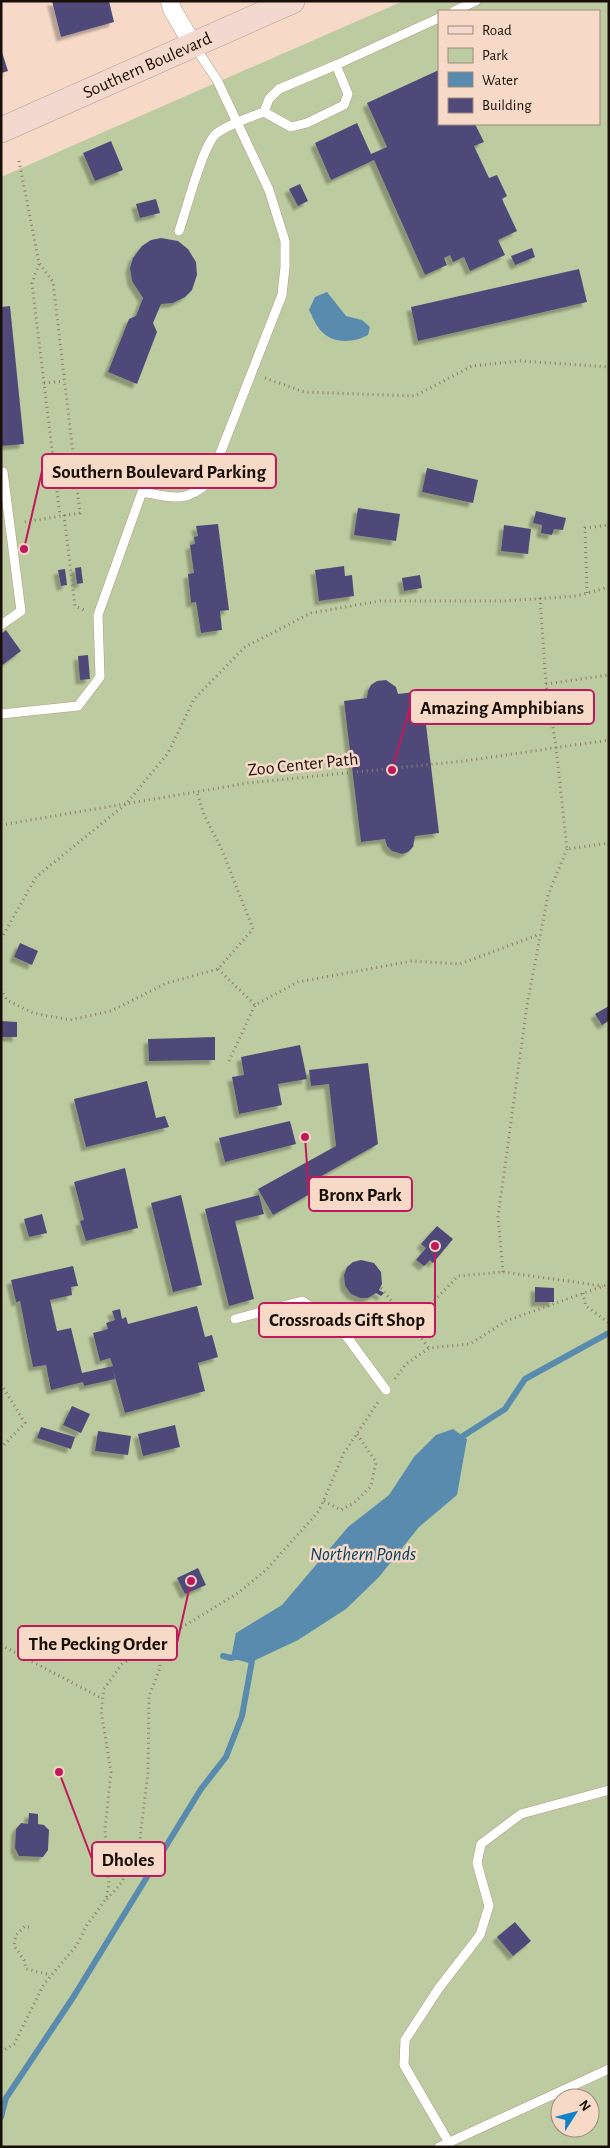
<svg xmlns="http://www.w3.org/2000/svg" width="610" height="2148" viewBox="0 0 610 2148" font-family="'Alegreya Sans',sans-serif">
<defs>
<filter id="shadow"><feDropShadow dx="-4.5" dy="4.5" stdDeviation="1" flood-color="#0004"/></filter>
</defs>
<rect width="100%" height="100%" fill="#f6dac7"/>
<path fill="#bdcba0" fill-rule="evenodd" d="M 403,1 L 609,1 L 609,2147 L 1,2147 L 1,177 ZM 439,11 L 599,11 L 599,124 L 439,124 ZM 560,2098 L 590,2098 L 590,2128 L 560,2128 Z"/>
<g fill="#598bae">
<path d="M 327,292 L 346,316 L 362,320 L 370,327 L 368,335 C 352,344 329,344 318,327 C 314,322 312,315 309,310 L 315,297 Z"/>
<path d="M 453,1429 L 467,1439 L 457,1495 L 419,1527 L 379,1577 L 346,1609 L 298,1640 L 249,1663 L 231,1658 L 236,1633 L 282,1605 L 348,1527 L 389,1495 L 414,1457 L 436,1435 Z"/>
</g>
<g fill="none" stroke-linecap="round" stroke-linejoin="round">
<g stroke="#598bae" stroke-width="6">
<path d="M 458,1442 L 463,1436 L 505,1409 L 525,1379 L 609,1333"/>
<path d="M 223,1656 L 231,1658 L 239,1656"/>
<path d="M 1,2117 L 6,2098 L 74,1996 L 201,1789 L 226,1757 L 242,1716 L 253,1655"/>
</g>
</g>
<g fill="#504a79" filter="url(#shadow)">
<path d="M 52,1 L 109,1 L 114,22 L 61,37 Z"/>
<path d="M 1,49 L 8,71 L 1,73 Z"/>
<path d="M 439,70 L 439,124 L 475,124 L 484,142 L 474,146 L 489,178 L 497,175 L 507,196 L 502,199 L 517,231 L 498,240 L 505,255 L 470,271 L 464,257 L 453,262 L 450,255 L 444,258 L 447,265 L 425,275 L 374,160 L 331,180 L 315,143 L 357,123 L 371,154 L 387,147 L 367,103 Z"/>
<path d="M 111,141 L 123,170 L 95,181 L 83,153 Z"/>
<path d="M 300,184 L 308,201 L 298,206 L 289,189 Z"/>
<path d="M 156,199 L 160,213 L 140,218 L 136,204 Z"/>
<path d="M 161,238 L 178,241 L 188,249 L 196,262 L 197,275 L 192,290 L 185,297 L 173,303 L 161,304 L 153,323 L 157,332 L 137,384 L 108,372 L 129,319 L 136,316 L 143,298 L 132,281 L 130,268 L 133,258 L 142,246 L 151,240 Z"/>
<path d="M 532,248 L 535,257 L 515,265 L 511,256 Z"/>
<path d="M 579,269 L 587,302 L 418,341 L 411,307 Z"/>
<path d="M 10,306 L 24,444 L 1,446 L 1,307 Z"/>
<path d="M 427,468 L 478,480 L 473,503 L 422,492 Z"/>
<path d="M 358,508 L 400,514 L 396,541 L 354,535 Z"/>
<path d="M 536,511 L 566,518 L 563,530 L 554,529 L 552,535 L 541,533 L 542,525 L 533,523 Z"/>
<path d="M 218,524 L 229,610 L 220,611 L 222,630 L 201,633 L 196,602 L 191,603 L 188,574 L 194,573 L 190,545 L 195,544 L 194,537 L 198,536 L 196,526 Z"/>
<path d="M 504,525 L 531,529 L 528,554 L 501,551 Z"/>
<path d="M 344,566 L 345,576 L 352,575 L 354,596 L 319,601 L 315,570 Z"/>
<path d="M 81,567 L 83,583 L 77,584 L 75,568 Z"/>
<path d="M 65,569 L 67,585 L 61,586 L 58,570 Z"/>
<path d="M 420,575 L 422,588 L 404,591 L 402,578 Z"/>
<path d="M 6,630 L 21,651 L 1,666 L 1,634 Z"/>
<path d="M 88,655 L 90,679 L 80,680 L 78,656 Z"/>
<path d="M 386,680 L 396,687 L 398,694 L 422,691 L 439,833 L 415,836 L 413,847 L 408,852 L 402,854 L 392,851 L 387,846 L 385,839 L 361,842 L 344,701 L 367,698 L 368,691 L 371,685 L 377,681 Z"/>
<path d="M 20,943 L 38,951 L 32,965 L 14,957 Z"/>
<path d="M 609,1006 L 609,1021 L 602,1025 L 595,1014 Z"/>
<path d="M 1,1021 L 17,1022 L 17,1037 L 1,1037 Z"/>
<path d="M 215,1037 L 215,1060 L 149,1061 L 148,1039 Z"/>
<path d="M 300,1045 L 307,1079 L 278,1084 L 282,1105 L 239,1114 L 232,1077 L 244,1075 L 241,1057 Z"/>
<path d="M 368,1063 L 378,1144 L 309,1183 L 310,1194 L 273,1215 L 258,1189 L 336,1146 L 329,1084 L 311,1086 L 309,1070 Z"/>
<path d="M 147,1081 L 156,1118 L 165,1116 L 169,1127 L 86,1147 L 74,1099 Z"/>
<path d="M 290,1121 L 296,1144 L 225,1162 L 219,1138 Z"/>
<path d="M 125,1168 L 138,1228 L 86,1241 L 80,1221 L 84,1220 L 74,1182 Z"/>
<path d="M 181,1195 L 202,1285 L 173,1292 L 151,1203 Z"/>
<path d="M 259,1195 L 264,1214 L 235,1221 L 254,1299 L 229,1306 L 205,1209 Z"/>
<path d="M 42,1214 L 47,1233 L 29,1237 L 24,1219 Z"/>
<path d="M 437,1226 L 453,1239 L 433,1263 L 430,1260 L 424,1266 L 416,1260 L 426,1248 L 421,1244 Z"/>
<path d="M 361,1260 L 374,1263 L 381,1272 L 382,1284 L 379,1290 L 384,1293 L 381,1296 L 376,1293 L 368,1298 L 360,1298 L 351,1294 L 345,1286 L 344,1275 L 347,1267 L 353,1262 Z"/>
<path d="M 73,1266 L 78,1286 L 71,1287 L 72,1295 L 50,1300 L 57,1331 L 71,1328 L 82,1373 L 113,1366 L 110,1358 L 100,1361 L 93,1333 L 108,1329 L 106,1323 L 115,1320 L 112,1311 L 120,1309 L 122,1319 L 126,1317 L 128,1324 L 197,1306 L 205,1337 L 212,1335 L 218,1357 L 198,1363 L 205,1391 L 125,1413 L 113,1370 L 115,1379 L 84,1386 L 83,1382 L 51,1390 L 46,1365 L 33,1367 L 20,1301 L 16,1302 L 11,1280 Z"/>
<path d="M 535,1287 L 554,1288 L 554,1302 L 535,1302 Z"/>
<path d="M 72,1406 L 90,1414 L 81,1433 L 63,1425 Z"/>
<path d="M 175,1425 L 180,1447 L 143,1456 L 138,1434 Z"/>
<path d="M 41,1427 L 75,1437 L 71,1449 L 37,1438 Z"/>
<path d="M 98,1431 L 131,1436 L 128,1455 L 95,1451 Z"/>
<path d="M 198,1568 L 206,1585 L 185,1594 L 177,1578 Z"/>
<path d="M 29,1813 L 38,1814 L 38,1824 L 44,1825 L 49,1830 L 48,1850 L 43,1857 L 19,1856 L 15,1848 L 16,1829 L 21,1823 L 28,1824 Z"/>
<path d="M 515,1922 L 531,1941 L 513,1956 L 497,1937 Z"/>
</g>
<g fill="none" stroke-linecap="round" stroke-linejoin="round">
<g stroke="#b49a88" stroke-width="10">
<g id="lane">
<path d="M 454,11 L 476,1"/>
<path d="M 264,112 L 269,99 L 279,89 L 336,65"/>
<path d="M 179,231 C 186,212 203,143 217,133 C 231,123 248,118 264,112 L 291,127 L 307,123 L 344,105 L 348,94 L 336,65 L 439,18"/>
<path d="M 1,472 L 3,472 L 21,611 L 1,625"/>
<path d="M 1,714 L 78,706 L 100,677 L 98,615 L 142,492 C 172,497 184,504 209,482 L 282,295 L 285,267 L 285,241 L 269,190 L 217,80 L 195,47"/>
<path d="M 235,1319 L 302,1301 L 336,1322 L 386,1390"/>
<path d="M 448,2141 L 404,2065 L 405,2040 L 439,1988 L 480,1935 L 489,1906 L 477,1863 L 481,1844 L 521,1814 L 609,1790"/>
<path d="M 439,2147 L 609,2069"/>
</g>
</g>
<g stroke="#b49a88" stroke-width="19">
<path id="street" d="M 170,1 L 172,9 L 193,45"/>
</g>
<g stroke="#b49a88" stroke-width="26">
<path id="secondary" d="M 1,130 L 292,1"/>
</g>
<g stroke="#8e7b6e" stroke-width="3" stroke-dasharray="1 4" stroke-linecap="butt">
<path d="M 19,161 L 39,263 L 53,282 L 80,513 L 24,522"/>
<path d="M 39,264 L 32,283 L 60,516"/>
<path d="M 265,378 L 304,392 L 415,396 L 472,366 L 520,361 L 609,367"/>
<path d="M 44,383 L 64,381"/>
<path d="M 64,515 L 75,606 L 84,610"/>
<path d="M 587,593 L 585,528 L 609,525"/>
<path d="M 540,598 L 546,684 L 556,747 L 567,849 L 609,843"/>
<path d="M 546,684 L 609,675"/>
<path d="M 1,825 L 248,783 L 464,761 L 609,740"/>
<path d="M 1,939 L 36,877 L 127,803 L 168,753 L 194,699 L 245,647 L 311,613 L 380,601 L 504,601 L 577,596 L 609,587"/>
<path d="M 218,969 L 255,1005"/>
<path d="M 1,989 L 7,1000 L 33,1013 L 70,1020 L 111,1011 L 167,983 L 218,969 L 253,929 L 222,850 L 204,815 L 197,792"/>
<path d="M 229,1061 L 255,1005 L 298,982 L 412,961 L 460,964 L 540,934"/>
<path d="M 503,1272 L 498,1217 L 527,1005 L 548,895 L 567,849"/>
<path d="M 381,1288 L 429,1348"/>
<path d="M 583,1293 L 586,1306 L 609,1323"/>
<path d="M 410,1326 L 458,1276 L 503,1272 L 603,1286"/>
<path d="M 395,1379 L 405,1365 L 429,1348 L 470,1344 L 506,1321 L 609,1284"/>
<path d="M 1,1384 L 25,1423 L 1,1448"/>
<path d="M 324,1501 L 341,1510 L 354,1503 L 371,1486 L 376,1462 L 357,1434"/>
<path d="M 1,1645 L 101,1698"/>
<path d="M 107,1899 L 122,1882 L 140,1838 L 148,1772 L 149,1696 L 160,1668 L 158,1641"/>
<path d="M 29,1927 L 25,1926 L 16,1935 L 14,1946 L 24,1960 L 26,1969 L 51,1975"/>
<path d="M 1,2052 L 14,2044 L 44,1984 L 77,1945 L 87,1925 L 106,1899 L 109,1884 L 105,1830 L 111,1772 L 101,1711 L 104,1689 L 122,1664 L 238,1593 L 266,1570 L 319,1511 L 344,1453 L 378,1402"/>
</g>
<use href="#lane" stroke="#fff" stroke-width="9"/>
<use href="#street" stroke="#fff" stroke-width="18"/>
<use href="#secondary" stroke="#f3d8cf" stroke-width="25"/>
</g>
<g text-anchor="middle" stroke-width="5" stroke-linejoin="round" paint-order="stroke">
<g font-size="18" fill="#180f08" stroke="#f6dac7">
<text transform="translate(147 65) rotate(-24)" y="6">Southern Boulevard</text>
<text transform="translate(303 764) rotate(-6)" y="6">Zoo Center Path</text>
</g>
<g font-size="19" font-style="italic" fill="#004164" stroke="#f6dac7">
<text x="363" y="1560">Northern Ponds</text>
</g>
</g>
<path fill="none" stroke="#c2185b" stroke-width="2" d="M24 549L42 471M392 770L410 707M305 1137L309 1194M435 1246L435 1320M191 1581L177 1643M59 1772L92 1859"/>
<g fill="#c2185b" stroke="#f6dac7" stroke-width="2">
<circle cx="24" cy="549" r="5"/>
<circle cx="392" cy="770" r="5"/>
<circle cx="305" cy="1137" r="5"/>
<circle cx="435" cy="1246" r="5"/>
<circle cx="191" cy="1581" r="5"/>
<circle cx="59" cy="1772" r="5"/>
</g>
<g fill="#f6dac7" stroke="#c2185b" stroke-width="2">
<rect x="42" y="454" width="234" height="34" rx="5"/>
<rect x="410" y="690" width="184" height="34" rx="5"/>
<rect x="309" y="1177" width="103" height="34" rx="5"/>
<rect x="259" y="1303" width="176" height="34" rx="5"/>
<rect x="18" y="1626" width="159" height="34" rx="5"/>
<rect x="92" y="1842" width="73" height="34" rx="5"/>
</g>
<g font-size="19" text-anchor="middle" font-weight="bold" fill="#180f08">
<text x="159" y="478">Southern Boulevard Parking</text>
<text x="502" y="714">Amazing Amphibians</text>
<text x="360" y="1201">Bronx Park</text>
<text x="347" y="1326">Crossroads Gift Shop</text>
<text x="98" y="1650">The Pecking Order</text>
<text x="128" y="1866">Dholes</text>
</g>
<rect width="610" height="2148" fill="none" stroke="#180f08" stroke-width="5"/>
<rect x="438" y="10" width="162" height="115" fill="#f6dac7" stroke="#9d897b"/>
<rect x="448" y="26" width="25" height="8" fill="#f3d8cf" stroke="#9d897b"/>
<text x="482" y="35" font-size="15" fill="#180f08">Road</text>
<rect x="448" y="48" width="25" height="15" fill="#bdcba0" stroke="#9d897b"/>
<text x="482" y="60" font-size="15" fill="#180f08">Park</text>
<rect x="448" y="72" width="25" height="15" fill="#598bae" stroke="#9d897b"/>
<text x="482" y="85" font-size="15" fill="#180f08">Water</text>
<rect x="448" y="98" width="25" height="15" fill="#504a79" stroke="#9d897b"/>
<text x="482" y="110" font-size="15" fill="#180f08">Building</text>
<g transform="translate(575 2113) rotate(54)"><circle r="24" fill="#f6dac7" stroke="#9d897b"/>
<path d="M0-4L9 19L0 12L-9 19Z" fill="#0e82cb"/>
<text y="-8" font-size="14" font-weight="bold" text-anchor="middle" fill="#180f08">N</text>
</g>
</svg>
